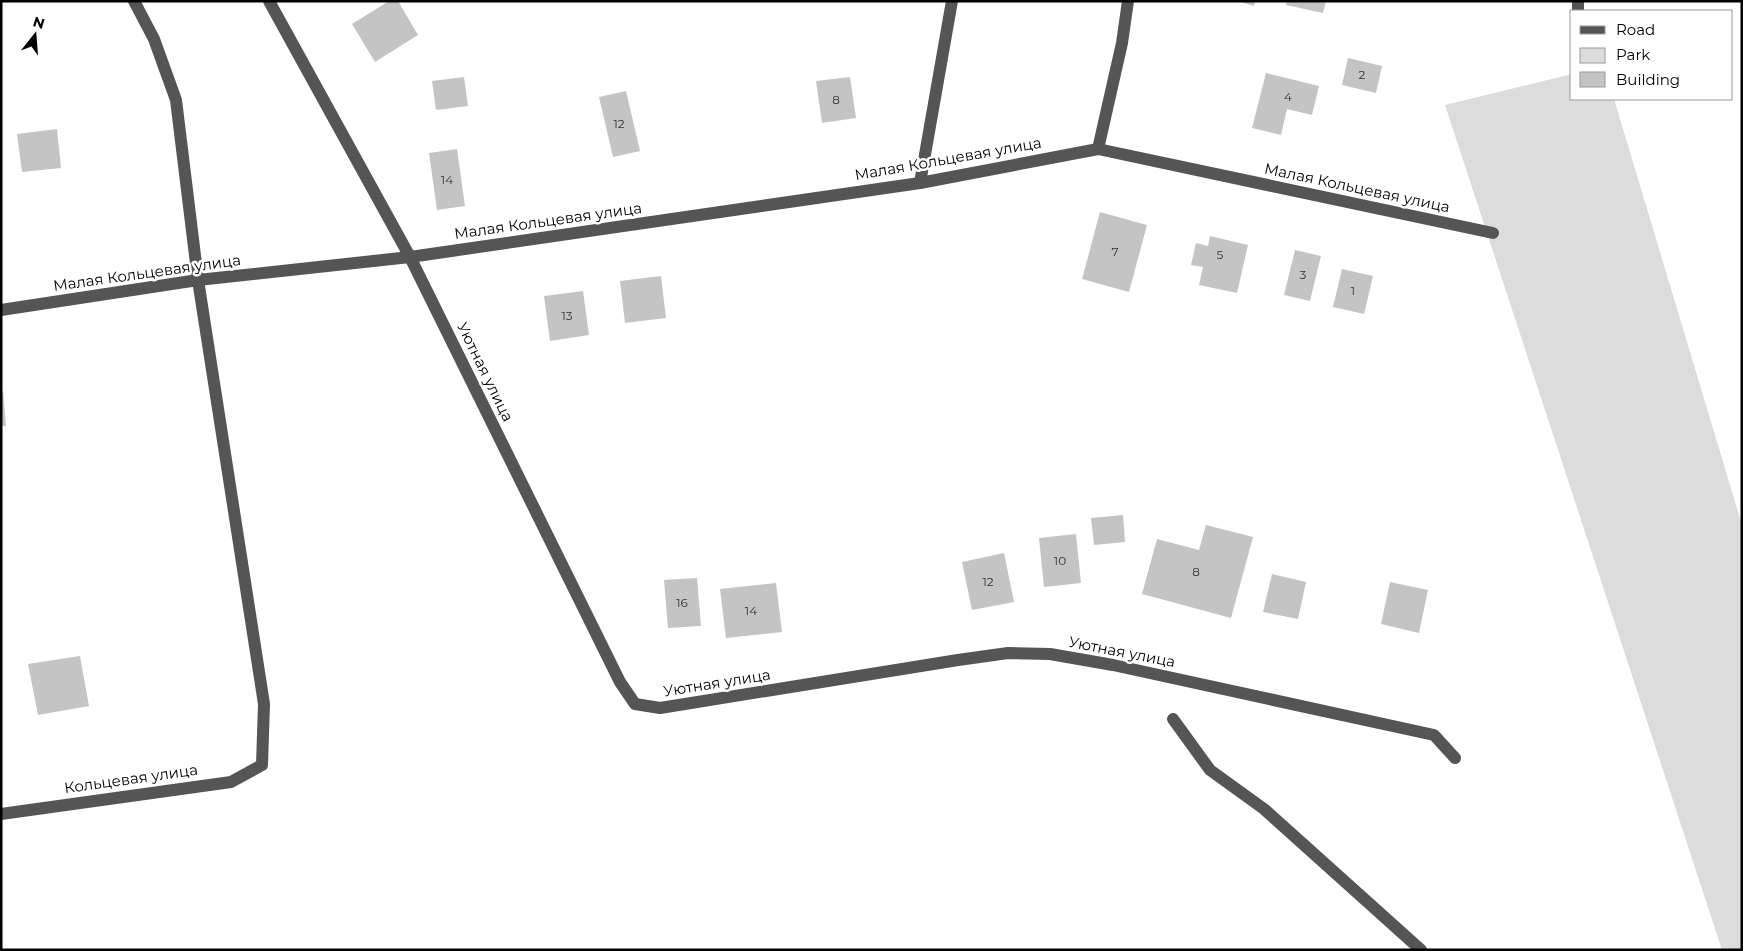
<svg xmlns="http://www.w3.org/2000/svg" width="1743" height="951" viewBox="0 0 1743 951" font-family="Montserrat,sans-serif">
<rect width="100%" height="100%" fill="#fff"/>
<path fill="#dcdcdc" d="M 1572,74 L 1572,99 L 1614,99 L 1742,525 L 1742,950 L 1722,950 L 1445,105 Z"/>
<g fill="#c4c4c4">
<path d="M 389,1 L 398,1 L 418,35 L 375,62 L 352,24 Z"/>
<path d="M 1237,1 L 1255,1 L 1254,6 Z"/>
<path d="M 1287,1 L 1326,1 L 1323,13 L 1286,5 Z"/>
<path d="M 1348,58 L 1382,66 L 1376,93 L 1342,85 Z"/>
<path d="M 1266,73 L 1319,86 L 1312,115 L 1287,109 L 1281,135 L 1252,128 Z"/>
<path d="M 464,77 L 468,106 L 436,110 L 432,81 Z"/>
<path d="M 850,77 L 856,118 L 822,123 L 816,81 Z"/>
<path d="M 626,91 L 640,151 L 613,157 L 599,97 Z"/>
<path d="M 57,129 L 61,168 L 22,172 L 17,134 Z"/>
<path d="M 457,149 L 465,206 L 437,210 L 429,153 Z"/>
<path d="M 1100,212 L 1147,225 L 1129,292 L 1082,279 Z"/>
<path d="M 1210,236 L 1248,245 L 1237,293 L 1199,285 L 1203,267 L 1191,265 L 1196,243 L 1208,246 Z"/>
<path d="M 1295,250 L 1321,256 L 1310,301 L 1284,295 Z"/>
<path d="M 1342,269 L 1373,276 L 1364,314 L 1333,307 Z"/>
<path d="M 661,276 L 666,318 L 625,323 L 620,281 Z"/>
<path d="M 583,291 L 589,335 L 550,341 L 544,296 Z"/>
<path d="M 1,391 L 3,391 L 6,426 L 1,426 Z"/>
<path d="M 1123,515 L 1125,542 L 1094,545 L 1091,518 Z"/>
<path d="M 1206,525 L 1253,537 L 1231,618 L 1142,594 L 1157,539 L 1199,550 Z"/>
<path d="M 1076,534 L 1081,583 L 1044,587 L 1039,538 Z"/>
<path d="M 1004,553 L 1014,602 L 972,610 L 962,562 Z"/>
<path d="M 1272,574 L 1306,582 L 1298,619 L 1263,612 Z"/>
<path d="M 697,578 L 701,626 L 668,628 L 664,580 Z"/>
<path d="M 1390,582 L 1428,590 L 1419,633 L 1381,624 Z"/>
<path d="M 776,583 L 782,632 L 726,638 L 720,589 Z"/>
<path d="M 80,656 L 89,706 L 38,715 L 28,664 Z"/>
</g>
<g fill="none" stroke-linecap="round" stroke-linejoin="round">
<g stroke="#555" stroke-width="12">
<path d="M 269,1 L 410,257 L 620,682 L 635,704 L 660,708 L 958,660 L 1008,653 L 1050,654 L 1113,665 L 1434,735 L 1455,758"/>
<path d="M 1578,11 L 1578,1"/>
<path d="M 1098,149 L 1122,43 L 1128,1"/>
<path d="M 920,183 L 952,1"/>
<path d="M 1,310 L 198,280 L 410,257 L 920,183 L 1098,149 L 1493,233"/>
<path d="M 1173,719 L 1210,770 L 1264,809 L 1421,950"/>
<path d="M 1,814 L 231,782 L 262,765 L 264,704 L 198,280 L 176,100 L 154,39 L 134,1"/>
</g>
</g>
<g text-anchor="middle" stroke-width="5" stroke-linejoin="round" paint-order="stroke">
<g font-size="12" fill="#313131">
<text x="1362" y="79">2</text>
<text x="1288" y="101">4</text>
<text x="836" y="104">8</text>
<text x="619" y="128">12</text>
<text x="447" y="184">14</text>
<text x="1115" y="256">7</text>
<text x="1220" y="259">5</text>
<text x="1303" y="279">3</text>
<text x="1353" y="295">1</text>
<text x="567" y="320">13</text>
<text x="1060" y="565">10</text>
<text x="1196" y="576">8</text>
<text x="988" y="586">12</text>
<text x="682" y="607">16</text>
<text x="751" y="615">14</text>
</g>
<g font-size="15" fill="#000" stroke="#fff">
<text transform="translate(948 159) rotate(-10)" y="5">Малая Кольцевая улица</text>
<text transform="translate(1357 188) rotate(12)" y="5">Малая Кольцевая улица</text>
<text transform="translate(548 221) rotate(-8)" y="5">Малая Кольцевая улица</text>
<text transform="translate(147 273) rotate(-8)" y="5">Малая Кольцевая улица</text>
<text transform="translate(485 372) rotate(64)" y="5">Уютная улица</text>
<text transform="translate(1122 652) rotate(11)" y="5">Уютная улица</text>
<text transform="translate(717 683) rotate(-9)" y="5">Уютная улица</text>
<text transform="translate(131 779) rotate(-8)" y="5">Кольцевая улица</text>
</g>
</g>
<rect width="1743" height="951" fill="none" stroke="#000000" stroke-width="5"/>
<rect x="1570" y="10" width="162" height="90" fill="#ffffff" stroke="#999999"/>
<rect x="1580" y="26" width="25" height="8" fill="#555555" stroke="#999999"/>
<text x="1616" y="35" font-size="15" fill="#000000">Road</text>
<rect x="1580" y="48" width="25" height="15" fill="#dcdcdc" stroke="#999999"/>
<text x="1616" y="60" font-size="15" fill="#000000">Park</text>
<rect x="1580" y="72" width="25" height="15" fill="#c4c4c4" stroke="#999999"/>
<text x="1616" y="85" font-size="15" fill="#000000">Building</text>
<g transform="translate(35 35) rotate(17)" stroke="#ffffff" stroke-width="4" paint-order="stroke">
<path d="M0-4L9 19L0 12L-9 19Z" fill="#000000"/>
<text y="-8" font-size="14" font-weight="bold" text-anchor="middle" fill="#000000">N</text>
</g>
</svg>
